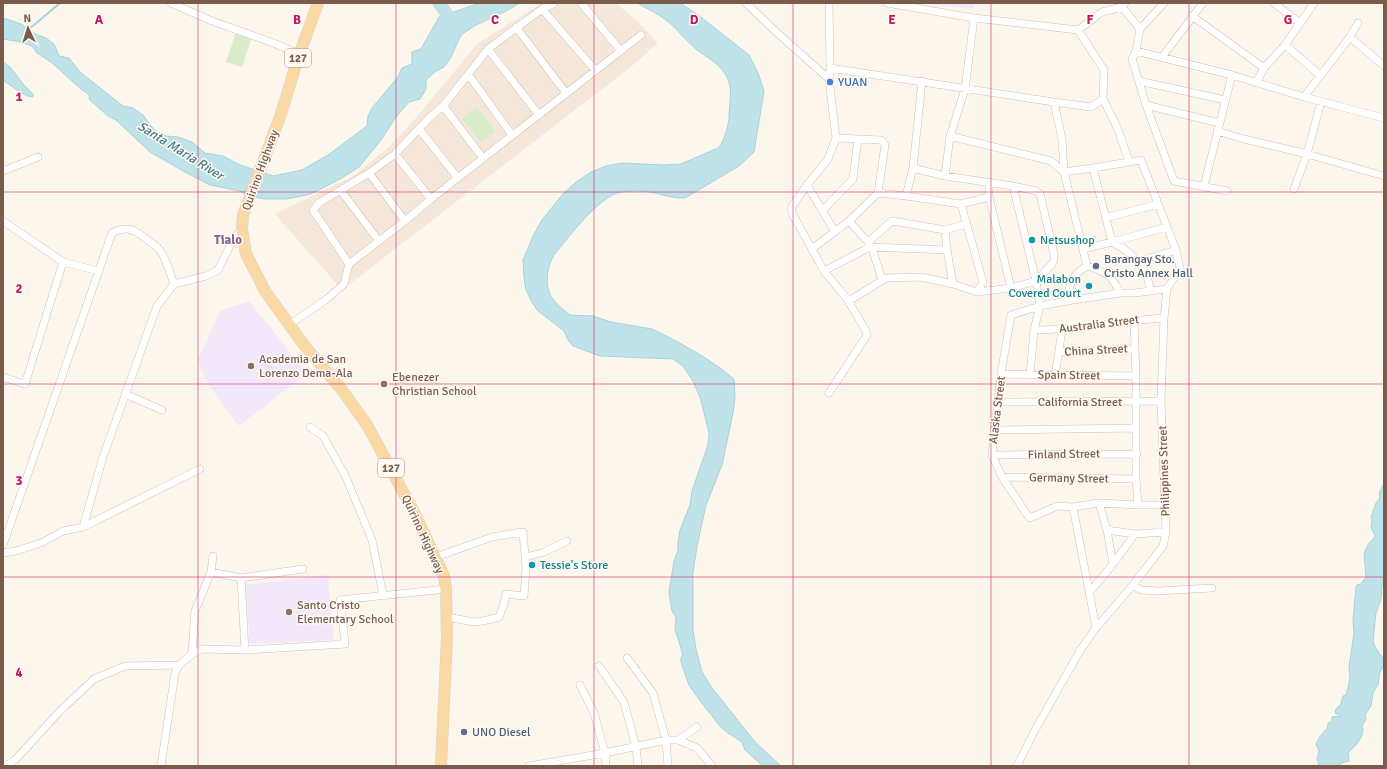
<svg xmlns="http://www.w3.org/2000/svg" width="1387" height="769" font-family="Signika,sans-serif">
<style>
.residential{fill:#f5e8da}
.education{fill:#f3e8fa}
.green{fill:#d8ecc9}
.water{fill:#bfe3e8;stroke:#a5d3da}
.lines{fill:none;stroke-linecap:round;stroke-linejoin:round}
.stream{stroke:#a5d3da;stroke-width:2}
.river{stroke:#bfe3e8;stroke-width:13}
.street-casing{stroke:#d1beb0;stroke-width:8}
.primary-casing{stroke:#dad1cd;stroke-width:12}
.street{stroke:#fff;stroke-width:7}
.primary{stroke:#fbd9a5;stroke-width:11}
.grid{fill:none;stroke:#c2185b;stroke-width:1;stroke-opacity:0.55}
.shop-dot{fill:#3f7fe0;stroke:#fffaf3;stroke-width:1.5}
.culture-dot{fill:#0f9aa8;stroke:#fffaf3;stroke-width:1.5}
.service-dot{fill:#5c6f8a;stroke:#fffaf3;stroke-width:1.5}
.education-dot{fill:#8d6e63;stroke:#fffaf3;stroke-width:1.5}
.labels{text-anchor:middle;stroke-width:3;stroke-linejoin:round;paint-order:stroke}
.shield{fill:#fffaf3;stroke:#a28b7f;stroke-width:1}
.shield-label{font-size:11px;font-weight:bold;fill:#7a5c4d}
.shop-label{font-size:12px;fill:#366cbe;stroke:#fffaf3;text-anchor:start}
.street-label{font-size:12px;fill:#7a5c4d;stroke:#fffaf3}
.culture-label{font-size:12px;fill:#0d838f;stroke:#fffaf3;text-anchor:start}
.service-label{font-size:12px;fill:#4e5e75;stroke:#fffaf3;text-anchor:start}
.education-label{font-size:12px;fill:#785e54;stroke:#fffaf3;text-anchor:start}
.water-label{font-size:13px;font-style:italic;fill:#437c86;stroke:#fffaf3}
.neighbourhood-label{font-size:13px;font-weight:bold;fill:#846695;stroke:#fffaf3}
.grid-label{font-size:13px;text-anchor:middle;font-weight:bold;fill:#c2185b;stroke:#fffaf3;stroke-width:3;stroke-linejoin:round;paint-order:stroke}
</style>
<rect width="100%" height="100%" fill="#fdf6ec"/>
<path class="residential" d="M 542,3 L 616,3 L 639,23 L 658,43 L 632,66 L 342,290 L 275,214 L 355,175 L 390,146 L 415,119 L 477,44 Z"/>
<path class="education" d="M 921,3 L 974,3 L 973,9 Z
M 249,301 L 307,373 L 239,426 L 205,380 L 198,359 L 220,311 Z
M 328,575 L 334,640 L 250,644 L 245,585 Z"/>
<path class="green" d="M 236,32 L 252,37 L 242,67 L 226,62 Z
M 477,107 L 496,131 L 481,143 L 462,119 Z"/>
<path class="water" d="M 480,3 L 520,3 L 506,11 L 474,26 L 461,35 L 451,57 L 444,67 L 436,71 L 426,80 L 426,89 L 420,99 L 409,102 L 396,117 L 381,140 L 359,167 L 342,178 L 311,194 L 287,199 L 265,199 L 248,196 L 240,191 L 210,185 L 185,172 L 150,152 L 116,120 L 108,116 L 91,101 L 89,99 L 90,95 L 82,90 L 51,62 L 37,53 L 32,46 L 20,42 L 3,39 L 3,18 L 21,24 L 35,34 L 46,38 L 54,44 L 59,56 L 69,58 L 80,72 L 123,106 L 133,108 L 144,116 L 150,125 L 157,132 L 166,136 L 178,137 L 192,142 L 205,153 L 223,156 L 240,165 L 273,176 L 302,170 L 328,155 L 367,126 L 368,116 L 372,108 L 398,77 L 402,68 L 412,64 L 412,52 L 421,49 L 439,17 Z
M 637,3 L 680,3 L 698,15 L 749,55 L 758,73 L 764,91 L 754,152 L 739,166 L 685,198 C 670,199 655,191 639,191 C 633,191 626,191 621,192 C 599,196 568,238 554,255 C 547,267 544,285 552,298 C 556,304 564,310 570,315 L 593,316 L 611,322 L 652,329 L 676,341 L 704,357 L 720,368 L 734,379 L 735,396 L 733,413 L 722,465 L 706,505 L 697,546 L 693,572 L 693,630 L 696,649 L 702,672 L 712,688 L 755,742 L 781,766 L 763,766 L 745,750 L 742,742 L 728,733 L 720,726 L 701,702 L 689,685 L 681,662 L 681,658 L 683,655 L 675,629 L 676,617 L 672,611 L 669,592 L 674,561 L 678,550 L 678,542 L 680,530 L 690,505 L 692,491 L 708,445 L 709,433 L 701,400 L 693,381 L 683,366 L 673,359 L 600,356 L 573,346 L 568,340 L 564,331 L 537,310 L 532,302 L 526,290 L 524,277 L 523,260 L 534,234 L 542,220 L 562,195 L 576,182 L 591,172 L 606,166 L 622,163 L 663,165 L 681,164 L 718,148 C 723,145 729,124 729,118 C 729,104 733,91 728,79 C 722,65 708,58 697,50 C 688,42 680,33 671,24 C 662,16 648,9 637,3 Z
M 3,62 L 10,67 L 23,84 L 33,94 L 33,97 C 25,97 10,85 3,80 Z
M 1384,483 L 1384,580 L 1382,585 L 1381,599 L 1376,613 L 1373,641 L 1375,647 L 1383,658 L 1384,665 L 1380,672 L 1378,684 L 1373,693 L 1371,706 L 1365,715 L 1366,719 L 1362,726 C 1366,736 1355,746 1348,753 L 1349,761 L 1341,763 L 1340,766 L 1318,766 L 1319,763 L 1317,760 L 1319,751 L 1316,744 C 1317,741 1324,730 1327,729 L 1328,723 L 1332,722 L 1332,717 L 1341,716 L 1340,714 L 1336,714 L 1335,710 L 1341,704 L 1343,696 L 1346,695 L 1348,688 L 1350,678 L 1349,667 L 1354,633 L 1353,620 L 1356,587 L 1357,585 L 1361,584 L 1366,577 L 1364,553 L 1369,543 L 1373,539 L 1375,536 L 1371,527 L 1372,522 L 1371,517 L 1376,503 L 1380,498 L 1379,493 Z"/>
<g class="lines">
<path class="stream" d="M 27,30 L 34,25 L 60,3"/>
<path class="river" d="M 439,3 L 449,17 L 459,21"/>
<g class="street-casing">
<path id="street" d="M 171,3 L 212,21 L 271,42 L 299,54
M 581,3 L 621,51
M 746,3 L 773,29 L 829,79
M 829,3 L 830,68 L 829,79 L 836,138 L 828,159 L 807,185 L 791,208 L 793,215 L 824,271 L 847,299 L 852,299 L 886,278 L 921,277 L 953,284 L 977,292 L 1011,288 L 1036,281 L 1052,264 L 1054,260 L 1054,254 L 1040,194 L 1036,191 L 1013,186 L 945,176 L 913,168
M 887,3 L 974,18 L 1078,30 L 1102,12 L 1122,7 L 1125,3
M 1274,3 L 1300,23
M 1122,7 L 1140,29 L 1164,3
M 542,9 L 595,70
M 1192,16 L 1264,68
M 516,27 L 566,93
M 1140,29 L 1136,51 L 1232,75 L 1304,97 L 1384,118
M 1350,37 L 1384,66
M 1285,45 L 1320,75
M 488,49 L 539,115
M 1136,51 L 1132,59 L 1146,105 L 1174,181 L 1227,191
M 1162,57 L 1203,3
M 830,68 L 1054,102 L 1091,107 L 1103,99 L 1104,70 L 1078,30
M 468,74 L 512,135
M 1139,81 L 1225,100
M 1256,83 L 1264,68 L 1285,45 L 1314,3
M 1304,97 L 1350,37 L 1358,23
M 1103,99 L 1117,127 L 1129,161
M 1054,102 L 1062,139 L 1064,172 L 1087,266
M 1146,105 L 1219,123
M 443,106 L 483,158
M 419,129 L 458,178
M 1217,131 L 1244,139 L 1307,154 L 1384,176
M 950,136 L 1051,161 L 1064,172 L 1093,168 L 1141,160 L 1176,250 L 1180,268 L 1167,289 L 1164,318 L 1161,401 L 1166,532 L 1163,546 L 1133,585 L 1096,628 L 1081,649 L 1035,730 L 1017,766
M 836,138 L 881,140 L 883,142 L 885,145 L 878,193
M 395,154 L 431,199
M 1093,168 L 1112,242 L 1167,227
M 3,171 L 38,157
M 369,173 L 405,221
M 945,176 L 950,136 L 965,89 L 974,18
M 989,183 L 989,197 L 1011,288
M 807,185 L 835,232
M 1013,186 L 1036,281 L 1040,306 L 1034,330 L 1030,375
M 1204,186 L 1232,75
M 1294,189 L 1307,154 L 1321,102
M 341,191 L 379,241
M 906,196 L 913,168 L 922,81
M 961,204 L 989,197
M 823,210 L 853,179 L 858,139
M 1105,218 L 1158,204
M 3,221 L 63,262
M 849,221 L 868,242 L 873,251 L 882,280
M 945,230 L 947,250 L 953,284
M 868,242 L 892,221 L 945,230 L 967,224
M 813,248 L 849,221 L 878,193 L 906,196 L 961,204 L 983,282 L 977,292
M 1083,249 L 1112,242 C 1125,248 1138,259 1145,272 C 1148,278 1149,285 1151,291
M 1137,262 L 1176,250
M 349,264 L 313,210 L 319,203 L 369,173 L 395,154 L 428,119 L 443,106 L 488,49 L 542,9 L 554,3
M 824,271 L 870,247 L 947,250
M 1067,301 C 1070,282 1071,276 1087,266 C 1106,272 1112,275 1120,293
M 1134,320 L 1136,376 L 1136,479 L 1138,505
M 289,325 L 327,299 L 344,284 L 349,264 L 405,221 L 431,199 L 641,35
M 1034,330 C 1077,330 1120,321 1164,318
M 1059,352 L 1134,349
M 1001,374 L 1136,376
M 1055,376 L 1062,330
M 3,377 L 25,384 L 63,262 L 98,271
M 829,393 L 867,335 L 866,331 L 847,299
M 125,394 L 162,410
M 998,402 L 1161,401
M 310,427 L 323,436 L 345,475 L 372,540 L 383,595
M 994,430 L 1136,428
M 992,455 L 1137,454
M 200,469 L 83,527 L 103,457 L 157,306 L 174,284 L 206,276 L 218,270 L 234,238 L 242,229
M 1002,477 L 1136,479
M 1099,503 L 1107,530 L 1113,564
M 1165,505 L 1138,505 L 1099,503 L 1073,507 L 1057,506 L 1030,518 L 1028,516 L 1002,477 L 992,455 L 1001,374 L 1011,315 L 1040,306 L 1067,301 L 1120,293 L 1134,293 L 1167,289
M 1073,507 L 1096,628
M 1107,530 L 1135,534 L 1166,532
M 3,545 L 112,233 C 128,224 136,231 149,241 C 153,244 158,247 161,252 C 167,261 170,274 174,284
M 3,553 L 16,551 L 41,543 L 63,531 L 83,527
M 213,556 L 211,572 L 241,578 L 245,650
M 436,557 L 492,537 L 523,532 L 526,568 L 524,596 L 506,594 L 504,604 L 499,617 L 483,621 L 474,622 L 447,617
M 526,557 L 544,552 L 567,541
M 241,578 L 303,569
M 1133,585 L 1141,590 L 1158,591 L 1212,588
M 1089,593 L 1113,564 L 1135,534
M 192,654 L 195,611 L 211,572
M 627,658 L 653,693 L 666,740 L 668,766
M 599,666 L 624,702 L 636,747 L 638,766
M 580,685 L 594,713 L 605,753 L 606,766
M 678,740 L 697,748 L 712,766
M 6,766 L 15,760 L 60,711 L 94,679 L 125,666 L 179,665
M 161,766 L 175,673 L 179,665 L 192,654 L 202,649 L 245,650 L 345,644 L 340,600 L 446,589
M 529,766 L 605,753 L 666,740 L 678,740 L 697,727"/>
</g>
<g class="primary-casing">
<path id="primary" d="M 318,3 L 298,58 L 281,114 L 243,215 L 242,229 L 246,254 L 265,291 L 304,345 L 342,390 L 367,425 L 414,512 L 444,576 L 446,589 L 447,638 L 441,766"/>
</g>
<use href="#street" class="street"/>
<use href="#primary" class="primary"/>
</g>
<path class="grid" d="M 198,3 L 198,766M 396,3 L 396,766M 594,3 L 594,766M 793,3 L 793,766M 991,3 L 991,766M 1189,3 L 1189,766M 3,192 L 1384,192M 3,384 L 1384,384M 3,577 L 1384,577"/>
<circle class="shop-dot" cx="830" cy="82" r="4"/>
<g class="culture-dot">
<circle cx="1032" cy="240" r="4"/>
<circle cx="1089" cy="286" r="4"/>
<circle cx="532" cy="565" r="4"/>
</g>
<g class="service-dot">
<circle cx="1096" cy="266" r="4"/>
<circle cx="464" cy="732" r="4"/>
</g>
<g class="education-dot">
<circle cx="251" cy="366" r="4"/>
<circle cx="384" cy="384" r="4"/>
<circle cx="289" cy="612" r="4"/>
</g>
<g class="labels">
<g class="shield">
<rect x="285" y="49" width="26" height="18" rx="3"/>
<rect x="378" y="459" width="26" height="18" rx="3"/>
</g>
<g class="shield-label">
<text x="298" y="62">127</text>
<text x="391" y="472">127</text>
</g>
<g class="shop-label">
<text x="838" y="86">YUAN</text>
</g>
<g class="street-label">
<text transform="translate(260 170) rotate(-70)" y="4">Quirino Highway</text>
<text transform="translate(1099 324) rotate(-7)" y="4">Australia Street</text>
<text transform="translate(1096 350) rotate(-3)" y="4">China Street</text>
<text transform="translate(1069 375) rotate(1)" y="4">Spain Street</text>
<text x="1080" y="406">California Street</text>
<text transform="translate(997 410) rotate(-83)" y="4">Alaska Street</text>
<text transform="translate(1064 454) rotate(-1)" y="4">Finland Street</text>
<text transform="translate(1164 471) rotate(-92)" y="4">Philippines Street</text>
<text transform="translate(1069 478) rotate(1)" y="4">Germany Street</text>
<text transform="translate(423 534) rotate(65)" y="4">Quirino Highway</text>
</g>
<g class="culture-label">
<text x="1040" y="244">Netsushop</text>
<text x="1081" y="283" text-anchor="end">Malabon<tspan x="1081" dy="14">Covered Court</tspan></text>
<text x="540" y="569">Tessie's Store</text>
</g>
<g class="service-label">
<text x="1104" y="263">Barangay Sto.<tspan x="1104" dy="14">Cristo Annex Hall</tspan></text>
<text x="472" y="736">UNO Diesel</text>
</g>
<g class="education-label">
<text x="259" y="363">Academia de San<tspan x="259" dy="14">Lorenzo Dema-Ala</tspan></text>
<text x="392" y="381">Ebenezer<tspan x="392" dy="14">Christian School</tspan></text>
<text x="297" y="609">Santo Cristo<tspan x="297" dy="14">Elementary School</tspan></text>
</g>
<g class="water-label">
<text transform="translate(181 150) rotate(32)" y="5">Santa Maria River</text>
</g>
<g class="neighbourhood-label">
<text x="228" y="244">Tialo</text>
</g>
</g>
<g class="grid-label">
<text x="99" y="24">A</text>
<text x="297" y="24">B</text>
<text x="495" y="24">C</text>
<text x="694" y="24">D</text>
<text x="892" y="24">E</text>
<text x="1090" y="24">F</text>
<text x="1288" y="24">G</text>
<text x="19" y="101">1</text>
<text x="19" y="293">2</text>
<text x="19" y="485">3</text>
<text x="19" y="677">4</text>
</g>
<rect width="1387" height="769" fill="none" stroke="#7a5c4d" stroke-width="8"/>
<g transform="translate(28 28) rotate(356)" stroke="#fffaf3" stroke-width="3" paint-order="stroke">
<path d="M0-3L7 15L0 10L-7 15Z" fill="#7a5c4d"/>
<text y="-6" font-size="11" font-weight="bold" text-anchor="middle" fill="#7a5c4d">N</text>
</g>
</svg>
